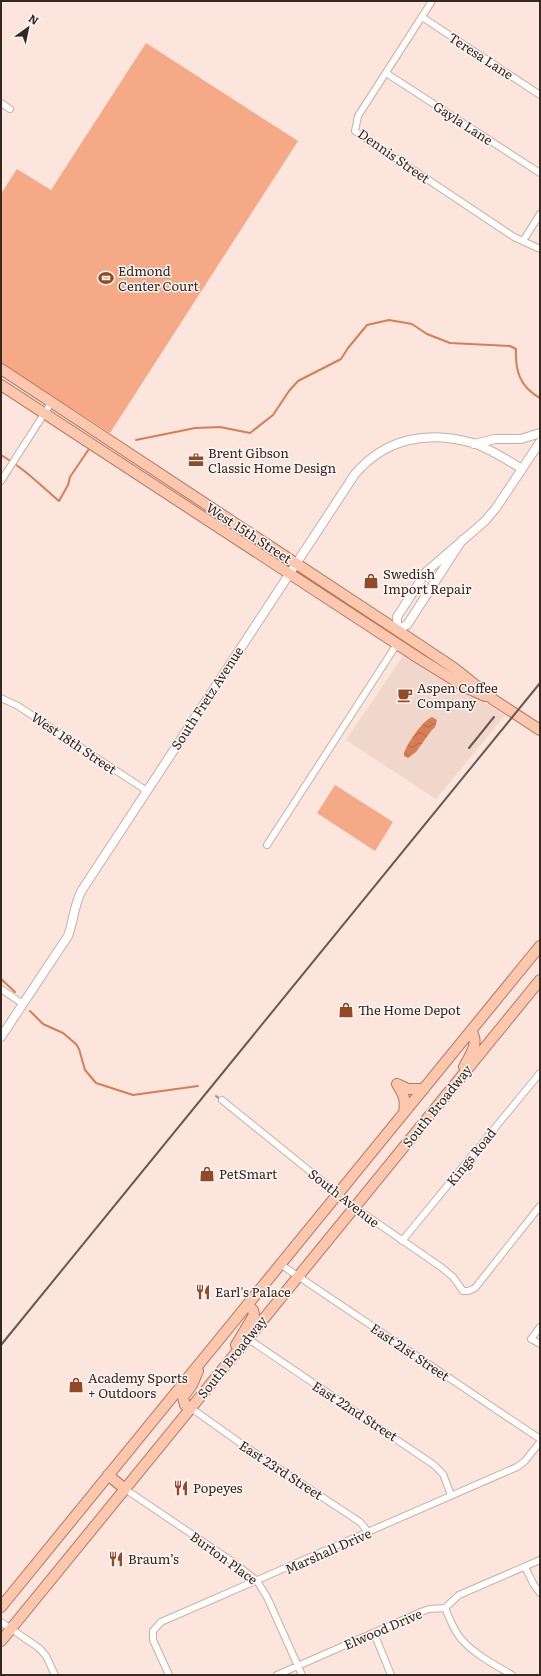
<svg xmlns="http://www.w3.org/2000/svg" width="541" height="1676" font-family="Literata,serif">
<style>
.built{fill:#f1d7cb}
.garden{fill:#f6a987}
.water{fill:url(#water-waves)}
.lines{fill:none;stroke-linecap:round;stroke-linejoin:round}
.stream{stroke:#d87e56;stroke-width:2}
.minor-casing{stroke:#d0ad9e;stroke-width:8}
.tertiary-casing{stroke:#d0ad9e;stroke-width:10}
.primary-casing{stroke:#b5765b;stroke-width:12}
.minor{stroke:#fff;stroke-width:6}
.tertiary{stroke:#fff;stroke-width:8}
.primary{stroke:#fcc7af;stroke-width:10}
.rail{stroke:#685852;stroke-width:2}
.labels{text-anchor:middle;stroke-width:3;stroke-linejoin:round;paint-order:stroke}
.street-label{font-size:13px;fill:#352722;stroke:#fef6f3}
.poi-label{font-size:13px;fill:#352722;stroke:#fef6f3;text-anchor:start}
</style>
<defs>
<pattern id="water-waves" width="16" height="10" patternUnits="userSpaceOnUse"><rect width="16" height="10" fill="#d87e56"/><path d="M0 5q4-4 8 0t8 0" fill="none" stroke="#b06747"/></pattern>
</defs>
<rect width="100%" height="100%" fill="#fce5dc"/>
<path class="built" d="M 405,653 L 505,715 L 436,799 L 346,740 Z"/>
<path class="garden" d="M 146,43 L 298,141 L 110,433 L 1,363 L 1,194 L 17,169 L 51,190 Z
M 335,785 L 393,822 L 375,851 L 317,813 Z"/>
<path class="water" d="M 432,717 L 437,720 L 435,727 L 431,731 L 416,752 L 408,758 L 404,756 C 403,748 424,719 432,717 Z"/>
<g class="lines">
<path class="stream" d="M 136,440 L 195,428 L 220,427 L 250,433 L 273,415 L 289,391 L 298,381 L 341,359 L 348,348 L 367,325 L 389,320 L 412,324 L 427,334 L 450,343 L 510,346 L 516,349 C 515,371 520,387 540,398
M 1,455 C 24,468 39,484 59,501 L 68,485 L 70,477 L 89,449
M 1,979 L 15,992
M 30,1011 L 43,1024 L 63,1033 L 76,1044 L 79,1049 L 85,1070 L 96,1083 L 133,1095 L 198,1086
M 216,1096 L 221,1100"/>
<g class="minor-casing">
<path id="minor" d="M 432,1 L 358,116 L 355,131 L 514,237 L 540,249
M 422,17 L 540,95
M 386,73 L 540,173
M 1,103 L 10,109
M 523,241 L 540,214
M 1,481 L 51,403
M 1,698 L 18,706 L 147,791
M 267,845 L 397,644
M 1,989 L 23,1004
M 222,1100 L 354,1207 L 441,1267 L 453,1277 L 463,1291 L 468,1291 L 475,1288 L 540,1206
M 402,1241 L 540,1073
M 280,1264 L 540,1439
M 540,1327 L 531,1339 L 540,1344
M 247,1338 L 434,1465 L 443,1474 L 451,1495
M 191,1408 L 243,1445 L 360,1522 L 369,1533
M 125,1489 L 233,1562 L 257,1581 L 267,1597 L 302,1675
M 525,1567 L 534,1585 L 540,1593
M 445,1608 C 450,1619 454,1632 463,1641 C 476,1655 495,1665 512,1675
M 1,1622 L 39,1648 L 46,1656 L 55,1675
M 374,1633 L 391,1675
M 169,1675 L 153,1640 L 153,1631 L 161,1622 L 517,1467 L 525,1461 L 540,1442
M 277,1675 L 421,1612 L 429,1609 L 445,1608 L 459,1595 L 540,1560"/>
</g>
<g class="tertiary-casing">
<path id="tertiary" d="M 474,444 L 495,439 L 521,439 L 540,433
M 462,540 L 407,625 L 397,630 L 397,617 L 426,572 L 485,521 L 496,508 L 540,442
M 1,1037 L 68,936 C 74,920 74,904 82,890 L 355,474 C 386,438 428,430 473,443 C 491,449 507,460 522,469"/>
</g>
<g class="primary-casing">
<path id="primary" d="M 1,369 L 406,636 L 454,668 L 494,700 L 540,730
M 1,385 L 420,659 L 467,688 L 485,696
M 464,1067 C 470,1055 480,1043 471,1031
M 397,1084 C 404,1095 406,1100 404,1113
M 397,1084 L 408,1089 L 424,1089
M 236,1345 L 254,1315 L 253,1310 L 247,1305
M 191,1408 L 185,1405 L 183,1397 L 192,1385 L 198,1371
M 108,1475 L 125,1489
M 1,1607 L 540,946
M 1,1641 L 540,980"/>
</g>
<use href="#minor" class="minor"/>
<use href="#tertiary" class="tertiary"/>
<use href="#primary" class="primary"/>
<path class="rail" d="M 469,748 L 494,717
M 1,1345 L 540,683"/>
</g>
<defs>
<g id="stadium-bare" transform="scale(1.2)"><path d="M0-5a6.5 5 0 1 0 0 10a6.5 5 0 1 0 0-10ZM-3.5-1.8h7v3.6h-7Z" fill="#914927" stroke="#fef6f3" stroke-width="2.5" paint-order="stroke"/></g>
<g id="office-bare" transform="scale(1.2)"><path d="M-6-3h4V-5.5h4V-3h4V5H-6ZM-1-4.5V-3h2v-1.5ZM-6 0V1H6V0Z" fill="#914927" stroke="#fef6f3" stroke-width="2.5" paint-order="stroke"/></g>
<g id="shop-bare" transform="scale(1.2)"><path d="M-5-2.5h2.3a2.7 3.5 0 0 1 5.4 0H5L5.5 6h-11ZM-1.5-2.5h3a1.5 2.3 0 0 0-3 0Z" fill="#914927" stroke="#fef6f3" stroke-width="2.5" paint-order="stroke"/></g>
<g id="cafe-bare" transform="scale(1.2)"><path d="M-5.5-4.5H6V0H3Q3 3.5 0 3.5H-2.5Q-5.5 3.5-5.5 0ZM3-3.2v2h1.7v-2ZM-6 4.5H4V6H-6Z" fill="#914927" stroke="#fef6f3" stroke-width="2.5" paint-order="stroke"/></g>
<g id="restaurant-bare" transform="scale(1.2)"><path d="M-5-6h1v4h1v-4h1v4h1v-4h1v5L-1.5 .5V6h-2V.5L-5-1ZM5-6V6H3V1.5H1.5Q1.5-4 5-6Z" fill="#914927" stroke="#fef6f3" stroke-width="2.5" paint-order="stroke"/></g>
</defs>
<g fill-rule="evenodd">
<use href="#stadium-bare" x="106" y="278"/>
<use href="#office-bare" x="196" y="460"/>
<use href="#shop-bare" x="371" y="581"/>
<use href="#cafe-bare" x="405" y="695"/>
<use href="#shop-bare" x="346" y="1010"/>
<use href="#shop-bare" x="207" y="1174"/>
<use href="#restaurant-bare" x="203" y="1292"/>
<use href="#shop-bare" x="76" y="1385"/>
<use href="#restaurant-bare" x="181" y="1488"/>
<use href="#restaurant-bare" x="116" y="1559"/>
</g>
<g class="labels">
<g class="street-label">
<text transform="translate(481 56) rotate(33)" y="5">Teresa Lane</text>
<text transform="translate(463 123) rotate(33)" y="5">Gayla Lane</text>
<text transform="translate(394 156) rotate(35)" y="5">Dennis Street</text>
<text transform="translate(249 533) rotate(33)" y="5">West 15th Street</text>
<text transform="translate(207 698) rotate(-57)" y="5">South Fretz Avenue</text>
<text transform="translate(74 743) rotate(34)" y="5">West 18th Street</text>
<text transform="translate(437 1106) rotate(-51)" y="5">South Broadway</text>
<text transform="translate(471 1157) rotate(-51)" y="5">Kings Road</text>
<text transform="translate(344 1198) rotate(38)" y="5">South Avenue</text>
<text transform="translate(410 1352) rotate(34)" y="5">East 21st Street</text>
<text transform="translate(232 1357) rotate(-51)" y="5">South Broadway</text>
<text transform="translate(355 1411) rotate(33)" y="5">East 22nd Street</text>
<text transform="translate(281 1470) rotate(33)" y="5">East 23rd Street</text>
<text transform="translate(328 1551) rotate(-24)" y="5">Marshall Drive</text>
<text transform="translate(224 1558) rotate(36)" y="5">Burton Place</text>
<text transform="translate(383 1629) rotate(-23)" y="5">Elwood Drive</text>
</g>
<g class="poi-label">
<text x="118" y="276">Edmond<tspan x="118" dy="15">Center Court</tspan></text>
<text x="208" y="458">Brent Gibson<tspan x="208" dy="15">Classic Home Design</tspan></text>
<text x="383" y="579">Swedish<tspan x="383" dy="15">Import Repair</tspan></text>
<text x="417" y="693">Aspen Coffee<tspan x="417" dy="15">Company</tspan></text>
<text x="358" y="1015">The Home Depot</text>
<text x="219" y="1179">PetSmart</text>
<text x="215" y="1297">Earl's Palace</text>
<text x="88" y="1383">Academy Sports<tspan x="88" dy="15">+ Outdoors</tspan></text>
<text x="193" y="1493">Popeyes</text>
<text x="128" y="1564">Braum’s</text>
</g>
</g>
<rect width="541" height="1676" fill="none" stroke="#352722" stroke-width="4"/>
<g transform="translate(28 28) rotate(33)" stroke="#fef6f3" stroke-width="3" paint-order="stroke">
<path d="M0-3L7 15L0 10L-7 15Z" fill="#352722"/>
<text y="-6" font-size="11" font-weight="bold" text-anchor="middle" fill="#352722">N</text>
</g>
</svg>
